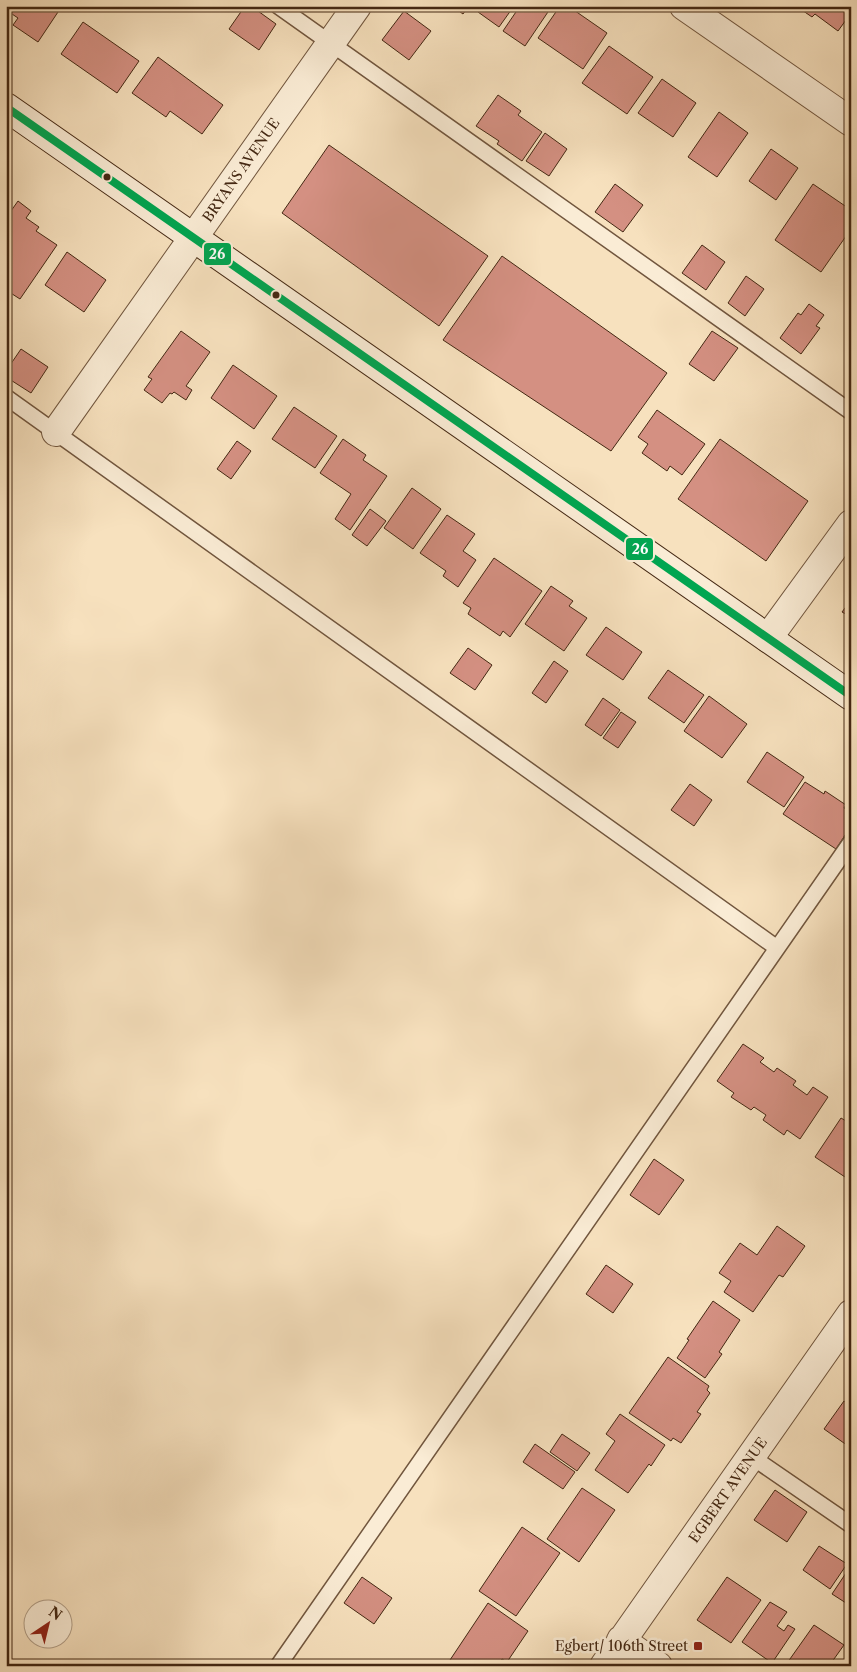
<svg xmlns="http://www.w3.org/2000/svg" width="857" height="1672" font-family="'Libre Caslon Text',serif">
<style>
.building{fill:#d49082;stroke:#442813}
.lines{fill:none;stroke-linecap:round;stroke-linejoin:round}
.lane-casing{stroke:#71563e;stroke-width:18}
.street-casing{stroke:#71563e;stroke-width:30}
.secondary-casing{stroke:#442813;stroke-width:30}
.lane{stroke:#faecd5;stroke-width:15}
.street{stroke:#faecd5;stroke-width:28}
.secondary{stroke:#faecd5;stroke-width:28}
.bus-1-casing{stroke:#faecd5;stroke-width:11}
.bus-1{stroke:#00a651;stroke-width:8}
.bus-dot{fill:#442813;stroke:#faecd5;stroke-width:2}
.poi-dot{fill:#8f2418;stroke:#faecd5;stroke-width:2}
.labels{text-anchor:middle;stroke-width:5;stroke-linejoin:round;paint-order:stroke}
.street-label{font-size:14px;fill:#442813;stroke:#faecd5}
.poi-label{font-size:14px;fill:#442813;stroke:#faecd5;text-anchor:end}
.line-badge{stroke:#faecd5;stroke-width:2}
.badge-label{font-size:14px;text-anchor:middle;font-weight:bold;fill:#fff}
</style>
<rect width="100%" height="100%" fill="#f7e1be"/>
<filter id="stains"><feTurbulence type="fractalNoise" baseFrequency=".004" numOctaves="4"/><feColorMatrix values="0 0 0 0 .2 0 0 0 0 .09 0 0 0 0 .02 0 0 0 .5 -.17"/></filter>
<radialGradient id="worn" r=".72"><stop offset=".6" stop-color="#630" stop-opacity="0"/><stop offset="1" stop-color="#630" stop-opacity=".3"/></radialGradient>
<path class="building" d="M 6,6 L 62,6 L 38,42 L 13,25 L 18,18 L 6,10 Z
M 245,6 L 251,6 L 276,24 L 259,50 L 229,29 Z
M 452,6 L 469,6 L 463,14 Z
M 482,6 L 514,6 L 499,27 L 478,12 Z
M 520,6 L 552,6 L 525,46 L 503,31 Z
M 560,6 L 568,6 L 607,33 L 583,69 L 538,38 Z
M 796,6 L 851,6 L 851,13 L 838,31 L 815,14 L 812,17 Z
M 404,11 L 431,31 L 409,60 L 382,40 Z
M 83,22 L 139,61 L 117,93 L 61,54 Z
M 609,46 L 653,77 L 627,114 L 582,83 Z
M 158,57 L 223,105 L 202,134 L 170,111 L 166,117 L 132,93 Z
M 662,79 L 696,103 L 673,137 L 638,113 Z
M 498,95 L 521,111 L 518,115 L 542,132 L 522,161 L 497,144 L 499,141 L 476,126 Z
M 719,112 L 748,133 L 717,177 L 688,157 Z
M 545,133 L 567,149 L 549,176 L 526,161 Z
M 329,145 L 488,256 L 439,326 L 282,213 Z
M 771,149 L 798,168 L 776,200 L 749,181 Z
M 615,184 L 643,205 L 623,232 L 595,212 Z
M 813,184 L 851,210 L 851,229 L 821,272 L 775,240 Z
M 18,201 L 31,211 L 26,218 L 39,227 L 36,231 L 57,245 L 20,299 L 6,290 L 9,283 L 6,281 L 6,218 Z
M 702,245 L 725,262 L 706,290 L 682,273 Z
M 67,252 L 106,280 L 84,312 L 45,285 Z
M 502,256 L 667,373 L 611,451 L 443,340 Z
M 746,276 L 764,289 L 745,316 L 728,303 Z
M 809,304 L 824,315 L 816,326 L 820,328 L 801,354 L 780,338 L 798,313 L 801,315 Z
M 181,331 L 210,352 L 186,386 L 192,390 L 186,400 L 174,392 L 172,394 L 170,393 L 162,403 L 144,390 L 152,379 L 148,377 Z
M 712,331 L 738,348 L 714,381 L 689,364 Z
M 21,349 L 48,367 L 31,393 L 6,377 L 6,371 Z
M 233,365 L 277,396 L 254,429 L 211,398 Z
M 294,407 L 337,436 L 315,468 L 272,439 Z
M 657,410 L 705,444 L 682,475 L 670,466 L 667,471 L 642,453 L 648,444 L 638,437 Z
M 343,439 L 366,455 L 363,460 L 387,476 L 350,530 L 335,519 L 351,494 L 320,473 Z
M 720,439 L 808,501 L 766,561 L 678,499 Z
M 237,441 L 251,451 L 231,479 L 217,469 Z
M 412,488 L 441,509 L 413,549 L 384,528 Z
M 370,509 L 386,521 L 367,546 L 352,535 Z
M 447,515 L 475,534 L 463,551 L 476,560 L 458,587 L 443,576 L 446,571 L 420,553 Z
M 494,558 L 542,591 L 510,637 L 503,631 L 500,636 L 468,614 L 471,608 L 463,603 Z
M 551,586 L 573,601 L 569,606 L 587,618 L 564,651 L 525,624 Z
M 851,600 L 851,617 L 842,612 Z
M 606,627 L 642,652 L 623,680 L 586,655 Z
M 468,648 L 492,665 L 475,690 L 450,673 Z
M 554,661 L 568,671 L 546,703 L 532,693 Z
M 668,670 L 704,695 L 684,723 L 648,698 Z
M 709,696 L 747,724 L 722,758 L 684,731 Z
M 603,698 L 620,710 L 601,736 L 585,725 Z
M 621,712 L 636,722 L 618,748 L 603,738 Z
M 767,752 L 804,777 L 784,807 L 747,782 Z
M 805,782 L 824,794 L 825,791 L 846,805 L 844,808 L 851,813 L 851,826 L 836,849 L 783,814 Z
M 690,784 L 712,800 L 694,826 L 671,810 Z
M 743,1044 L 764,1058 L 760,1062 L 774,1072 L 777,1068 L 796,1081 L 793,1085 L 807,1095 L 813,1087 L 828,1097 L 800,1139 L 787,1130 L 784,1135 L 763,1120 L 766,1115 L 754,1107 L 751,1110 L 731,1097 L 734,1093 L 717,1081 Z
M 841,1118 L 851,1124 L 851,1181 L 815,1157 Z
M 654,1159 L 684,1180 L 659,1215 L 630,1195 Z
M 777,1226 L 805,1246 L 783,1277 L 779,1275 L 753,1312 L 724,1292 L 731,1281 L 719,1273 L 740,1243 L 757,1255 Z
M 606,1265 L 633,1284 L 613,1313 L 586,1294 Z
M 713,1301 L 740,1320 L 719,1352 L 722,1354 L 705,1378 L 677,1358 L 689,1340 L 687,1339 Z
M 668,1357 L 709,1386 L 707,1390 L 710,1393 L 697,1412 L 701,1414 L 681,1443 L 673,1438 L 671,1441 L 629,1413 Z
M 844,1401 L 851,1406 L 851,1448 L 824,1429 Z
M 620,1414 L 665,1445 L 651,1466 L 649,1464 L 628,1493 L 595,1470 L 615,1441 L 606,1434 Z
M 562,1434 L 590,1453 L 577,1471 L 550,1452 Z
M 535,1444 L 575,1472 L 563,1489 L 523,1462 Z
M 582,1488 L 615,1510 L 579,1562 L 547,1539 Z
M 775,1490 L 807,1512 L 787,1542 L 754,1520 Z
M 522,1527 L 560,1553 L 516,1616 L 479,1591 Z
M 819,1546 L 847,1564 L 830,1589 L 803,1570 Z
M 850,1567 L 851,1597 L 846,1603 L 832,1594 Z
M 362,1577 L 392,1598 L 374,1624 L 344,1603 Z
M 727,1577 L 761,1600 L 731,1643 L 697,1620 Z
M 770,1602 L 787,1612 L 777,1626 L 784,1631 L 788,1625 L 795,1629 L 772,1663 L 742,1642 Z
M 488,1603 L 528,1631 L 507,1662 L 502,1659 L 497,1666 L 446,1666 Z
M 814,1625 L 844,1645 L 829,1666 L 785,1666 Z"/>
<g class="lines">
<g class="lane-casing">
<path id="lane" d="M 278,6 L 851,412
M 6,397 L 777,948
M 752,1457 L 851,1525
M 278,1666 L 851,842"/>
</g>
<g class="street-casing">
<path id="street" d="M 684,6 L 851,122
M 56,432 L 357,6
M 768,638 L 851,524
M 621,1640 L 658,1666
M 604,1666 L 851,1314"/>
</g>
<g class="secondary-casing">
<path id="secondary" d="M 6,107 L 851,696"/>
</g>
<use href="#lane" class="lane"/>
<use href="#street" class="street"/>
<use href="#secondary" class="secondary"/>
<g class="bus-1-casing">
<path id="bus-1" d="M 6,107 L 851,696"/>
</g>
<use href="#bus-1" class="bus-1"/>
</g>
<g class="bus-dot">
<circle cx="107" cy="177" r="4.5"/>
<circle cx="276" cy="295" r="4.5"/>
</g>
<rect class="poi-dot" x="693" y="1641" width="10" height="10" rx="2.5"/>
<g class="labels">
<g class="street-label">
<text transform="translate(241 170) rotate(-55)" y="5">BRYANS AVENUE</text>
<text transform="translate(728 1490) rotate(-55)" y="5">EGBERT AVENUE</text>
</g>
<g class="poi-label">
<text x="688" y="1651">Egbert/ 106th Street</text>
</g>
</g>
<g class="line-badge">
<rect x="203" y="242" width="29" height="24" rx="5" fill="#00a651"/>
<rect x="625" y="537" width="29" height="24" rx="5" fill="#00a651"/>
</g>
<g class="badge-label">
<text x="217" y="259">26</text>
<text x="640" y="554">26</text>
</g>
<rect width="857" height="1672" fill="none" stroke="#f7e1be" stroke-width="25"/>
<rect x="8" y="8" width="842" height="1657" fill="none" stroke="#442813" stroke-width="2.5"/>
<rect x="12" y="12" width="832" height="1647" fill="none" stroke="#442813"/>
<g transform="translate(48 1624) rotate(35)"><circle r="24" fill="#faecd5" stroke="#b19e87"/>
<path d="M0-4L9 19L0 12L-9 19Z" fill="#8f2418"/>
<text y="-8" font-size="14" font-weight="bold" text-anchor="middle" fill="#442813">N</text>
</g>
<rect width="100%" height="100%" filter="url(#stains)"/>
<rect width="100%" height="100%" fill="url(#worn)"/>
</svg>
